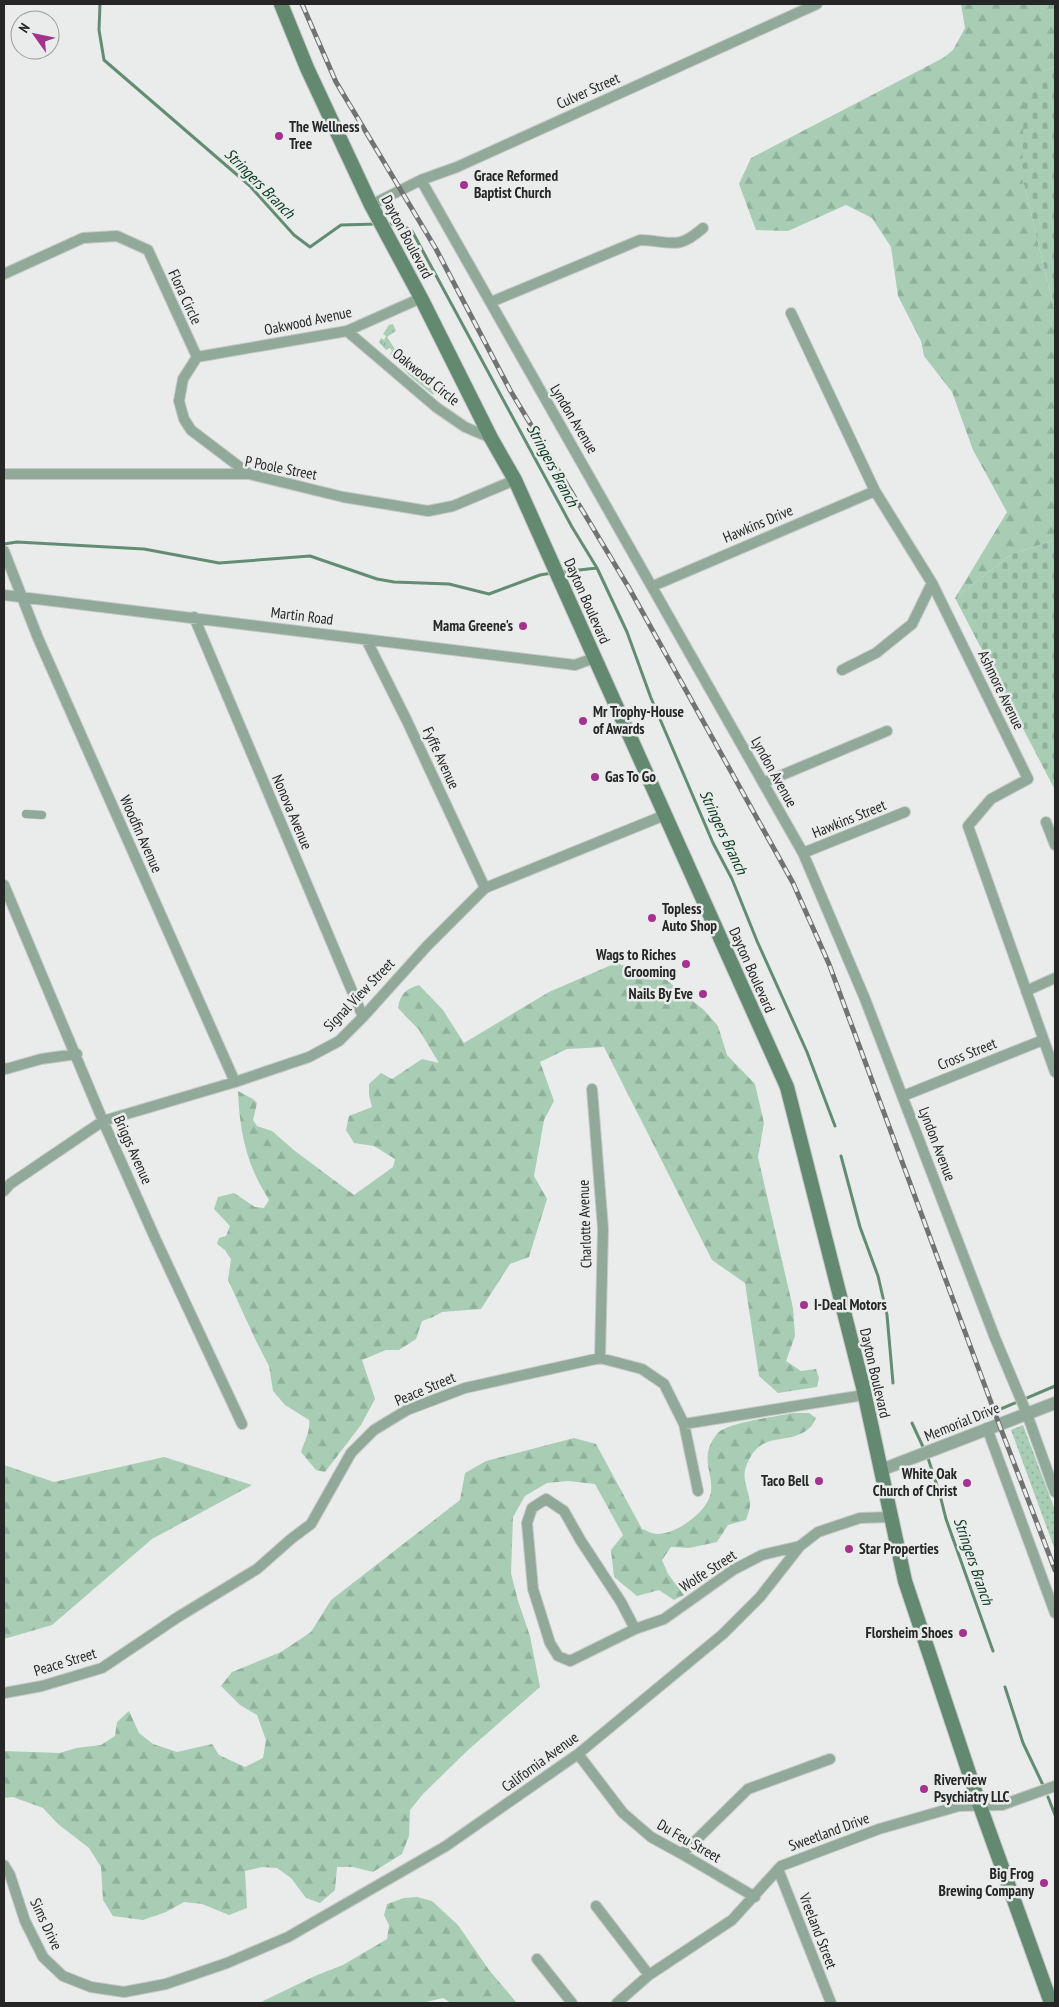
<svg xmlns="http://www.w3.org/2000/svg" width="1059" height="2007" font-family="'PT Sans Narrow',sans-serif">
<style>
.grass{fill:url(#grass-tufts)}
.forest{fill:url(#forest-firs)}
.cemetery{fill:url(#cemetery-stones)}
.park{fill:url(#park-dots)}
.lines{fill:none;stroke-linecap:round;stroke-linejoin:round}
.stream{stroke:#638d72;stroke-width:3}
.pedestrian-casing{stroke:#c6c8c7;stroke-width:9}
.minor-casing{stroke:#c6c8c7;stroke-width:12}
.tertiary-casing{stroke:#c6c8c7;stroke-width:14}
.secondary-casing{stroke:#c6c8c7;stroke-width:16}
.pedestrian{stroke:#90a998;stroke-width:8}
.minor{stroke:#90a998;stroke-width:10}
.tertiary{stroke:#90a998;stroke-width:12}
.secondary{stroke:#638970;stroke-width:14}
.rail-casing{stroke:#717372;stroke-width:5}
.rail{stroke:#e9ecea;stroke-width:3;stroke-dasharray:9;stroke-linecap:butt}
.poi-dot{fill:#a4338f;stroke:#e9ecea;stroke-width:2}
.labels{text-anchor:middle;stroke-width:5;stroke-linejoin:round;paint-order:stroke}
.street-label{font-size:15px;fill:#252625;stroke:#e9ecea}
.poi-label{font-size:15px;font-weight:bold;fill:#252625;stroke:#e9ecea;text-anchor:start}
.water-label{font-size:16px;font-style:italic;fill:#0b3b22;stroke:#e9ecea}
</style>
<defs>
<pattern id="grass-tufts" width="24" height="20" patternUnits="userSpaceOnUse" patternTransform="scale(1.25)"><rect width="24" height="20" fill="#a8cdb4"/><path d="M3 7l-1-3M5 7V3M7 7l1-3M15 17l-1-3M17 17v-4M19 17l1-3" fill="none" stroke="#90b09b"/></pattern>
<pattern id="forest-firs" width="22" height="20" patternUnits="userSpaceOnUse" patternTransform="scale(1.25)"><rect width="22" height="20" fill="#a8cdb4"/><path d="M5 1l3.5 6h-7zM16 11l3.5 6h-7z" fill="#90b09b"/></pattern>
<pattern id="cemetery-stones" width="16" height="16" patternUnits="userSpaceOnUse" patternTransform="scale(1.25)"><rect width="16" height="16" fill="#a8cdb4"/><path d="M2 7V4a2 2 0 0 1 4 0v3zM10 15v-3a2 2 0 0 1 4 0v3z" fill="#90b09b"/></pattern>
<pattern id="park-dots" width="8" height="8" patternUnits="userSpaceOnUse" patternTransform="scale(1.25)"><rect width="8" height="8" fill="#a8cdb4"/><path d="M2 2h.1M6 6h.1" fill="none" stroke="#90b09b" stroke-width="1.8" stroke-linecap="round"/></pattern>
</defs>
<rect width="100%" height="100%" fill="#e9ecea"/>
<path class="grass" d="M 393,324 L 396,331 L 387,337 L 395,349 L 404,346 L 395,351 L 397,355 L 401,353 L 411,373 L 417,370 L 419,374 L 417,377 L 422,382 L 426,381 L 434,393 L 433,395 L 409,375 L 390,354 L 392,351 L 390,348 L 386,350 L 379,342 L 381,338 L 384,340 L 386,336 L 383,334 L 389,325 Z"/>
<path class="forest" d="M 961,4 L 1055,4 L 1055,67 L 1044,71 L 1022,176 L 1055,313 L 1055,540 L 1012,554 L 955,598 L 1007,512 L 973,450 L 952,392 L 924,356 L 921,341 L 898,296 L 891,247 L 872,218 L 846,205 L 788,231 L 756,230 L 739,184 L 751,158 L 943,58 L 953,50 L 965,28 Z
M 616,963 L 665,979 L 704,1010 L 718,1026 L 727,1055 L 755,1084 L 764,1123 L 758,1157 L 793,1308 L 795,1336 L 786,1361 L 801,1371 L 816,1369 L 819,1378 L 817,1387 L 778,1393 L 759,1376 L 745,1283 L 712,1260 L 604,1047 L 567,1049 L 540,1062 L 554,1101 L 544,1120 L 534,1176 L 547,1199 L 529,1257 L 510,1264 L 481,1309 L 442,1312 L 433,1317 L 422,1321 L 416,1339 L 399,1350 L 386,1350 L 362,1360 L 375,1399 L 361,1425 L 325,1472 L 316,1470 L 301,1452 C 304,1442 311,1430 309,1420 L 285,1405 L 273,1391 L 269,1366 L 256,1341 L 228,1280 L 231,1259 L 225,1250 L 217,1244 L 219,1238 L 226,1236 L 230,1226 L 214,1209 L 218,1197 L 234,1193 L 255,1207 L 264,1208 L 269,1200 C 264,1191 258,1182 254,1172 C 243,1147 239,1119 238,1091 L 253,1099 L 257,1103 L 253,1120 L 257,1126 L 272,1131 L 295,1151 L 354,1195 L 393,1167 L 395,1159 L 374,1146 L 354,1143 L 346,1130 L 349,1116 L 372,1107 L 369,1095 L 369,1084 L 381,1073 L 392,1079 L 422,1059 L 439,1063 L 419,1030 L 398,1008 C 400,994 406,989 419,985 L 443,1010 L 464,1043 L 549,992 Z
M 793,1413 L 809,1413 L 816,1418 C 814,1422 811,1428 807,1430 C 785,1446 761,1430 747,1464 C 740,1479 750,1491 750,1505 C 750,1510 747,1516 746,1520 L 728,1525 L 717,1542 L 689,1548 L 671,1547 L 662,1560 L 668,1574 L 684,1595 L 674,1600 L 659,1590 L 637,1596 L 614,1577 L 611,1550 L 623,1535 L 595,1484 L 568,1481 L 547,1483 L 525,1496 L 513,1517 L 511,1573 L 518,1601 L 530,1636 L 540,1687 L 467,1751 L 423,1794 L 410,1810 L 409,1836 L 402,1854 L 373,1872 L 353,1867 L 337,1867 L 335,1890 L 320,1903 L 306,1898 L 291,1878 L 277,1868 L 262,1867 L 245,1871 L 247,1908 L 229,1915 L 202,1904 L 184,1902 L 166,1912 L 143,1920 L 113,1916 L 103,1900 L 101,1867 L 89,1848 L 58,1824 L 43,1808 L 13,1797 L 4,1798 L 4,1751 L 60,1753 L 76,1748 L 101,1745 L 115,1736 L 117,1722 L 129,1711 L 139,1733 L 153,1744 L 177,1752 L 212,1744 L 219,1755 L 245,1767 L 263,1758 L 266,1740 L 257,1715 L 240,1705 L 221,1686 L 232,1672 L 281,1652 L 311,1632 L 331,1600 L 460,1500 L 465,1473 L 486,1461 L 574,1438 L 596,1444 L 642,1529 C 646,1530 652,1534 656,1534 C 675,1535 704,1514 710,1496 C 716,1475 697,1458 717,1434 C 726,1422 776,1417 793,1413 Z
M 164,1457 L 252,1485 L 152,1539 L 52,1625 L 4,1639 L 4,1465 L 54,1482 Z
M 417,1897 L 432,1901 L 458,1925 L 489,1970 L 517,2003 L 451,2003 L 443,1998 L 422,2003 L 259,2003 L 317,1975 L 343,1965 L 387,1939 L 389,1925 L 384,1915 L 387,1904 L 404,1898 Z"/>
<path class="cemetery" d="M 1055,67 L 1055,313 L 1022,176 L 1024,105 L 1044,71 Z
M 1055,540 L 1055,790 L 955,598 L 1012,554 Z"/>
<path class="park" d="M 1023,1425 L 1055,1510 L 1055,1550 L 1011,1430 Z"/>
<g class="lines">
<path class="stream" d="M 100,4 L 99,30 L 104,60 L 250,186 L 294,235 L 310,247 L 341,225 L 377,224
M 386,224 L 400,224 L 412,231 L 572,527 L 597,568 L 627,632 L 651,698 L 713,843 L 732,879 L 757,941 L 807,1052 L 835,1126
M 4,544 L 17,542 L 144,549 L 219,563 L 310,556 L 377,579 L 394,582 L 449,584 L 489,594 L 540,575 L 552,573
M 561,572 L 597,568
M 841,1156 L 860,1227 L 878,1276 L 887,1315 L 893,1383
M 996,1411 L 1055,1386
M 912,1423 L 924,1449
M 927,1455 L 940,1495 L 946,1519 L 993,1651
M 1005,1687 L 1023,1743 L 1043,1785
M 1048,1797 L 1055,1815"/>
<g class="pedestrian-casing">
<path id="pedestrian" d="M 26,814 L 42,815"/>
</g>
<g class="minor-casing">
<path id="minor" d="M 421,180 L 803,853 L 865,999 L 995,1338 L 1027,1414 L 1055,1492
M 371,205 L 421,180 L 457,167 L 817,4
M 4,274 L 83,238 L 117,236 L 148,250 L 197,357 L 183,379 L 179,401 L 184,419 L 191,430 L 249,474
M 491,302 L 640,240 C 672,241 677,251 703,228
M 791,313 L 875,491 L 932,583 L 1028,779 L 991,799 L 968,826 L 1055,1072
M 347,331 L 436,407 L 465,427 L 491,438
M 197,357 L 347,331 L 421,298
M 4,474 L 249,474 L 343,497 L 428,511 L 453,506 L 515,480
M 4,551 L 38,638 L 235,1082
M 653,586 L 875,491
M 4,595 L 575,665 L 594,658
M 194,617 L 363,1017
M 367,641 L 407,721 L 485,888
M 842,670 L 876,653 L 912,624 L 932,583
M 763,783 L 887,731
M 1046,822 L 1055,845
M 803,853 L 905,812
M 4,885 L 103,1121 L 155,1238 L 242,1424
M 1026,991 L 1055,978
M 4,1068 L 6,1069 L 41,1059 L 77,1054
M 592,1089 L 603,1229 L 600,1358
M 903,1096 L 1043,1040
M 4,1191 L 10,1184 L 103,1121 L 235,1082 L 309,1057 L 339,1041 L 363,1017 L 427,946 L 485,888 L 665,815
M 684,1424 L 698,1491
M 987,1428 L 1055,1613
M 635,1629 L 621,1602 L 581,1541 L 564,1511 L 546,1499 L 532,1508 L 527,1523 L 533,1589 L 550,1643 L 558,1656 L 570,1661 L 635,1629 L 664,1619 L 733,1570 L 762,1555 L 800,1546
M 4,1693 L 42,1686 L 102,1668 L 178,1617 L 257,1569 L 291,1539 L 311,1524 L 351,1453 L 374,1430 L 407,1410 L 465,1388 L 600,1358 L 642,1369 L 664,1384 L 684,1424 L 864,1395
M 578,1754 L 623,1813 L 651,1837 L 682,1854 L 755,1897
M 682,1854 L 748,1789 L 830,1759
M 4,1865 L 10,1875 L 25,1921 L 43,1957 L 63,1976 L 91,1987 L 124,1992 L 166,1984 L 227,1963 L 288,1937 L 446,1846 L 578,1754 L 723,1634 L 760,1597 L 800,1546 L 818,1532 L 860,1518 L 891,1517
M 778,1869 L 831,2003
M 596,1906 L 649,1975
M 537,1959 L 572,2003
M 617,2003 L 649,1975 L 732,1920 L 781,1866 L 879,1829 L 959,1806 L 1002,1805 L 1055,1786"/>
</g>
<g class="tertiary-casing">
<path id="tertiary" d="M 881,1470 L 1055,1403"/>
</g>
<g class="secondary-casing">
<path id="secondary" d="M 281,4 L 307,68 L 371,205 L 421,298 L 491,438 L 515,480 L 787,1087 L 863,1387 L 905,1581 L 980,1806 L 1051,2003"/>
</g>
<use href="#pedestrian" class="pedestrian"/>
<use href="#minor" class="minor"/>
<use href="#tertiary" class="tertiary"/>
<use href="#secondary" class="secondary"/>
<g class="rail-casing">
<path id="rail" d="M 302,4 L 336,82 L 436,249 L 510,390 L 629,588 L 793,883 L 829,964 L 999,1424 L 1055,1570"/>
</g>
<use href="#rail" class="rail"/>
</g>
<g class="poi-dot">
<circle cx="279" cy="136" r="5"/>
<circle cx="464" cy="185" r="5"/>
<circle cx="523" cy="626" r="5"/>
<circle cx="583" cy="721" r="5"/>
<circle cx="595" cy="777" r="5"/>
<circle cx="652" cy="918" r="5"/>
<circle cx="686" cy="964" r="5"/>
<circle cx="703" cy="994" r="5"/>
<circle cx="804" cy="1305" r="5"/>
<circle cx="819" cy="1481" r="5"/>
<circle cx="967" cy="1483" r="5"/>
<circle cx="849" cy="1549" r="5"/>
<circle cx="963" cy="1633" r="5"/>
<circle cx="924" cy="1789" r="5"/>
<circle cx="1044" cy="1883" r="5"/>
</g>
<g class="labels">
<g class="street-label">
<text transform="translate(588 91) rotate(-24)" y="5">Culver Street</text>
<text transform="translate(407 237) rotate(62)" y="5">Dayton Boulevard</text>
<text transform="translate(185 297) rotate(65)" y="5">Flora Circle</text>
<text transform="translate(308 321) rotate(-12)" y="5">Oakwood Avenue</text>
<text transform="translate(426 377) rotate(39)" y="5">Oakwood Circle</text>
<text transform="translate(574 419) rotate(59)" y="5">Lyndon Avenue</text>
<text transform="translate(281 468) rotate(11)" y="5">P Poole Street</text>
<text transform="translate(758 524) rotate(-23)" y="5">Hawkins Drive</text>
<text transform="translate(587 601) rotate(66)" y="5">Dayton Boulevard</text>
<text transform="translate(302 616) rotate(7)" y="5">Martin Road</text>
<text transform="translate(1001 690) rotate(64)" y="5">Ashmore Avenue</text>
<text transform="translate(441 758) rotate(65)" y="5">Fyffe Avenue</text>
<text transform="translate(774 772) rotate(61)" y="5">Lyndon Avenue</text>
<text transform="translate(292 812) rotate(67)" y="5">Nonova Avenue</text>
<text transform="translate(849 819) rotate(-22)" y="5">Hawkins Street</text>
<text transform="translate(141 834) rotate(66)" y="5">Woodfin Avenue</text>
<text transform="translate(752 970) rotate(66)" y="5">Dayton Boulevard</text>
<text transform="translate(359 995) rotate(-46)" y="5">Signal View Street</text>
<text transform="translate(967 1054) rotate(-22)" y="5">Cross Street</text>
<text transform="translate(937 1144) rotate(69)" y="5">Lyndon Avenue</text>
<text transform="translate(133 1150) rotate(66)" y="5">Briggs Avenue</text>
<text transform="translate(585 1224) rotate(-92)" y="5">Charlotte Avenue</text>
<text transform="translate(875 1373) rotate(77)" y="5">Dayton Boulevard</text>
<text transform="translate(425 1389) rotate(-23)" y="5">Peace Street</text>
<text transform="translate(962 1422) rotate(-22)" y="5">Memorial Drive</text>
<text transform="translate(708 1571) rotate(-33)" y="5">Wolfe Street</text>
<text transform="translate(65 1662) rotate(-17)" y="5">Peace Street</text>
<text transform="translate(540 1762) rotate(-36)" y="5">California Avenue</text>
<text transform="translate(829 1832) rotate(-20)" y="5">Sweetland Drive</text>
<text transform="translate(689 1841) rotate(30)" y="5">Du Feu Street</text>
<text transform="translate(46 1924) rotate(65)" y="5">Sims Drive</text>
<text transform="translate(818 1931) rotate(69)" y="5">Vreeland Street</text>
</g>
<g class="poi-label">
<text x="289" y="132">The Wellness<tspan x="289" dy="17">Tree</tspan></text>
<text x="474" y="181">Grace Reformed<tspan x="474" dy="17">Baptist Church</tspan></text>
<text x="513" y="631" text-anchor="end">Mama Greene's</text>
<text x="593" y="717">Mr Trophy-House<tspan x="593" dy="17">of Awards</tspan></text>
<text x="605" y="782">Gas To Go</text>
<text x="662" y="914">Topless<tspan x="662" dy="17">Auto Shop</tspan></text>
<text x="676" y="960" text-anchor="end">Wags to Riches<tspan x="676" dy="17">Grooming</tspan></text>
<text x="693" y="999" text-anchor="end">Nails By Eve</text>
<text x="814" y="1310">I-Deal Motors</text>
<text x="957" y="1479" text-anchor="end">White Oak<tspan x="957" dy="17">Church of Christ</tspan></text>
<text x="809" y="1486" text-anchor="end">Taco Bell</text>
<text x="859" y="1554">Star Properties</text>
<text x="953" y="1638" text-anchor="end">Florsheim Shoes</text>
<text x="934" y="1785">Riverview<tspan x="934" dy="17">Psychiatry LLC</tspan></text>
<text x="1034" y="1879" text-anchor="end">Big Frog<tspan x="1034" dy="17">Brewing Company</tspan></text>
</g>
<g class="water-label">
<text transform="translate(260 183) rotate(45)" y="6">Stringers Branch</text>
<text transform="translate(553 465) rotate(62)" y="6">Stringers Branch</text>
<text transform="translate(724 832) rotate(65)" y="6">Stringers Branch</text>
<text transform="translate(974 1561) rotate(71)" y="6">Stringers Branch</text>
</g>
</g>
<rect width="1059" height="2007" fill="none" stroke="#252625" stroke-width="10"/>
<g transform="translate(35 35) rotate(303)"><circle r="24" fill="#e9ecea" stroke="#9b9d9b"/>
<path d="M0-4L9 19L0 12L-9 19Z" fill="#a4338f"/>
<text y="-8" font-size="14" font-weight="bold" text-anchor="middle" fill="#252625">N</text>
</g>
</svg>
